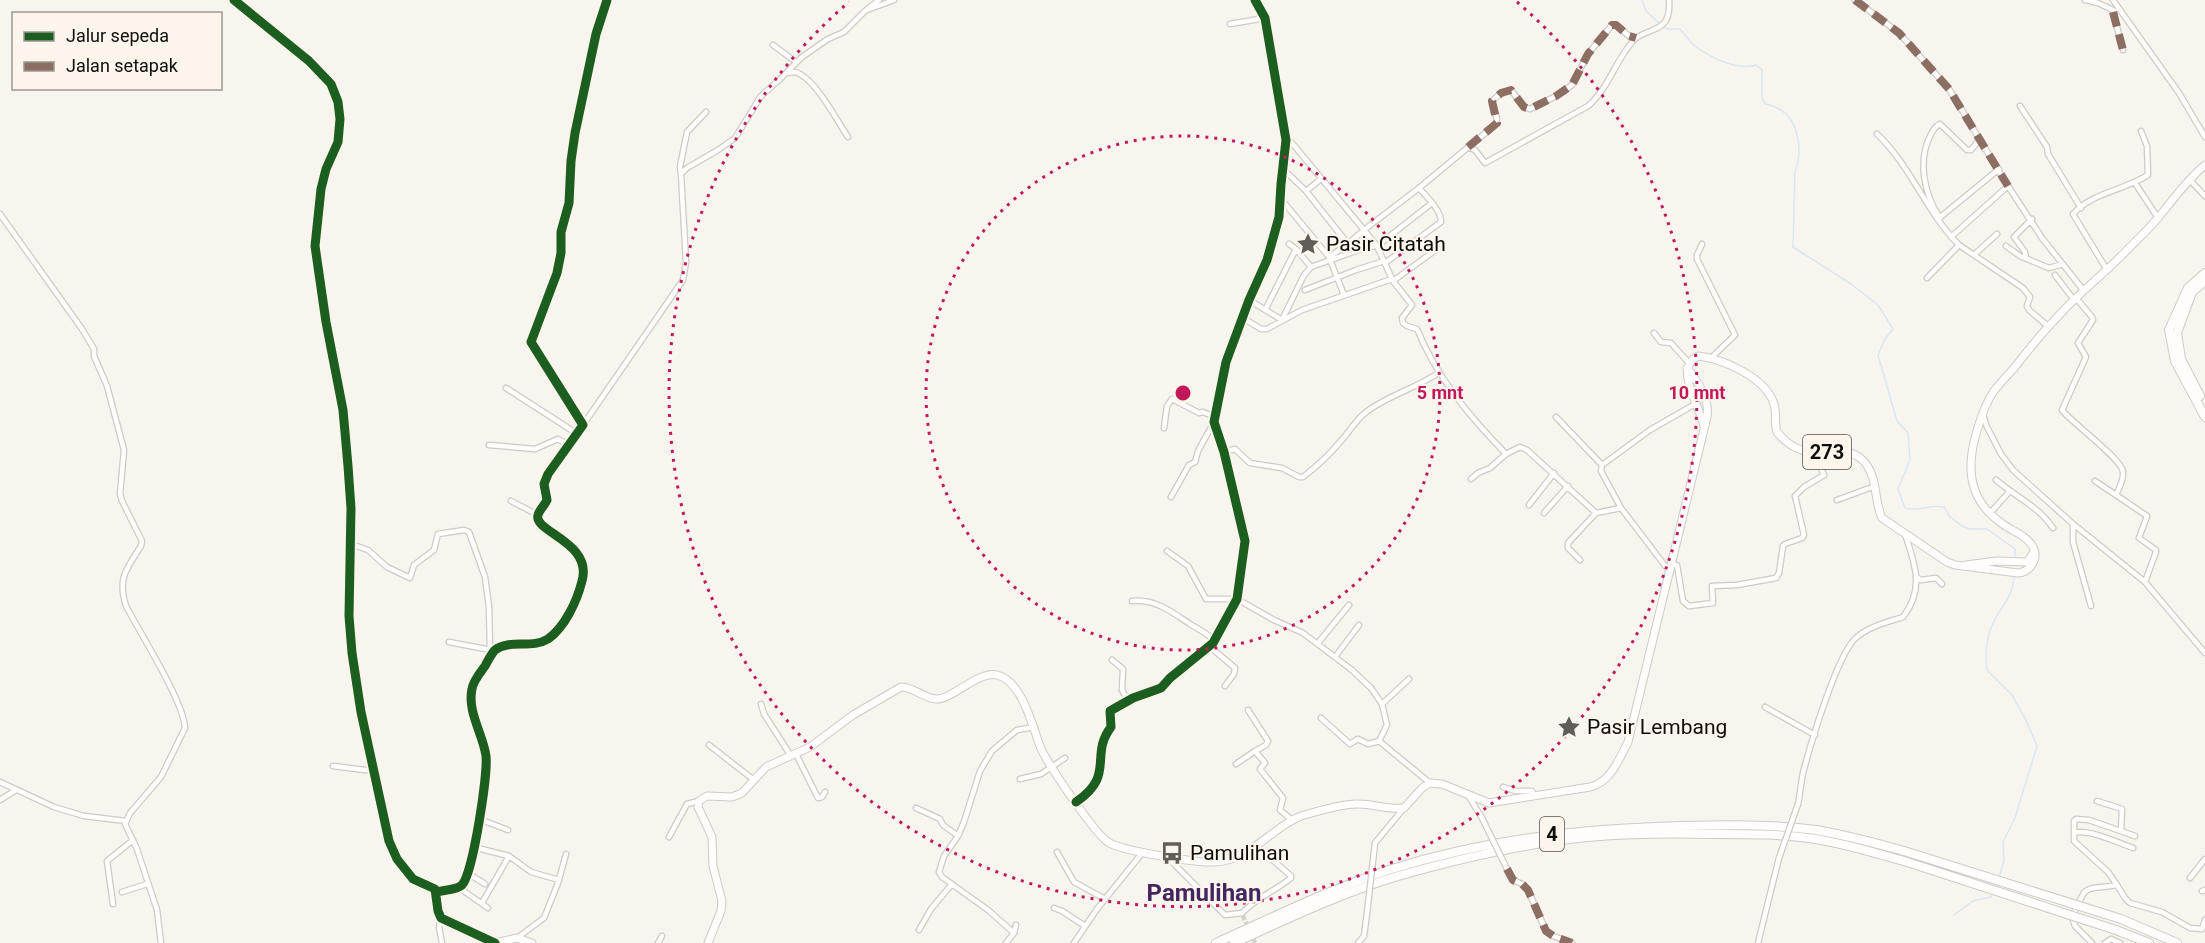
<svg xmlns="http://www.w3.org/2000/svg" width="2205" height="943" font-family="Roboto,sans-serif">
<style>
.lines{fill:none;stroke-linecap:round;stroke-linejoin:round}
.stream{stroke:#d9e6f6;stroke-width:1.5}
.street-tunnel{stroke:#d5d1cc;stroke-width:4.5;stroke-dasharray:4.5 2;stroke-linecap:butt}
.street-casing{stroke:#cecbc7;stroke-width:7}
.primary-casing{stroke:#cecbc7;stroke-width:9}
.highway-casing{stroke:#cecbc7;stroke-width:10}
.street{stroke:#fefdfc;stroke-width:4.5}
.primary{stroke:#fefdfc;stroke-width:7}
.highway{stroke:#fefdfc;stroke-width:8}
.street-bridge-casing{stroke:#cecbc7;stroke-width:7;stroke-linecap:butt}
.highway-bridge-casing{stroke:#cecbc7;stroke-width:10;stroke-linecap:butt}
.street-bridge{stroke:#fefdfc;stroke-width:4.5}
.highway-bridge{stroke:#fefdfc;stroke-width:8}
.quiet{stroke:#8d6e63;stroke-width:8;stroke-dasharray:15 8;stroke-linecap:butt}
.cycleway-casing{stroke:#fbf5eb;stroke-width:13}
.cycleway{stroke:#1b5e20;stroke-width:9}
.ring{fill:none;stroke:#c2185b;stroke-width:3;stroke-dasharray:3 6}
.labels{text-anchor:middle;stroke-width:4.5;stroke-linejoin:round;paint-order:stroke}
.shield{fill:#fbf5eb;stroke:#56534e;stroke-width:1.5}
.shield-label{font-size:20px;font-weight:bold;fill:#0f0d0a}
.poi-label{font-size:21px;fill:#0f0d0a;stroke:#fbf5eb;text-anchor:start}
.quarter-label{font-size:24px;font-weight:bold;fill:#432660;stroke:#fbf5eb}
.centre{fill:#c2185b;stroke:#fbf5eb;stroke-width:3}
.ring-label{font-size:18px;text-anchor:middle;font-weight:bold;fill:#c2185b;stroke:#fbf5eb;stroke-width:4.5;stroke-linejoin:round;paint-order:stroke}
</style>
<rect width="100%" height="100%" fill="#f8f4ee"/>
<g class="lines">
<path class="stream" d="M 1642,0 L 1646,11 L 1660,24
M 1664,27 L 1668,29 L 1680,29 C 1686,35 1689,42 1696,47 C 1712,58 1737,71 1756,65 L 1762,70 L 1762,97 L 1765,104 C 1770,105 1775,106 1779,109 C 1799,119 1803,153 1795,171 L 1793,247 L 1851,284 L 1878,305 L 1893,329 L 1885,339 L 1878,355 L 1897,421 L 1908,433 L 1910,460 L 1898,489 L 1905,508 C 1921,512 1928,504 1944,507 L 1950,517 L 1962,526 L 1970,529 L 1987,529 L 2015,549 L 2015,559
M 1999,877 L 2004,861 L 2003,842 L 2015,818 L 2037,746 L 2026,720 L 2012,695 L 1987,670 C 1985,654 1986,638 1993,623 C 2002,604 2012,600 2014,576
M 1954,915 L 1973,901 L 1991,897 L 1993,892"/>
<path class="street-tunnel" d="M 1243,916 L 1255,943"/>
<g class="street-casing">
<path id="street" d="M 234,0 L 309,61 L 331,84 L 338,102 L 340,119 L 338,142 L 326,169 L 321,189 L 315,246 L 326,322 L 343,410 L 348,466 L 351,508 L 349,616 L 352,653 L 361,712 L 389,841 L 397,859 L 413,879 L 435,889 L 438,911 L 441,918 L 495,943
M 1855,0 L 1899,33 L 1949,89 L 2008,186 L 2042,238 L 2084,291
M 2085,0 L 2098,3 L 2115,11
M 2113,0 L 2179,93 L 2205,137
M 867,10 L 894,0
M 2113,12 L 2123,50
M 1230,24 L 1265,18
M 773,45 L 796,62
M 786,73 C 791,72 796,71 800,74 C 818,84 836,119 848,137
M 2020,106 L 2047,147 L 2048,154 L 2081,208
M 1877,134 C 1911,166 1926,212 1959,245 L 2023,288 L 2030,297 L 2027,306 L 2029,310 L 2049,327
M 1468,147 L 1475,150 L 1485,163 L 1588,106 C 1609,88 1615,61 1633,41 C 1646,26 1672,36 1669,0
M 1282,168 L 1306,191 L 1348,244 L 1364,230 L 1292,143 L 1286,140
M 681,174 L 680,167 L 687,132 L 706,112
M 2189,179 L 2205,196
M 2135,183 L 2158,218
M 1419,188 L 1495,125 L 1497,119 L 1492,101 L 1501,93 L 1511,90 L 1524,107 L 1530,109 L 1556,96 L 1572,85 L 1588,54 L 1612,25 L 1616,25 L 1629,36 L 1636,38
M 1306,191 L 1321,179
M 1281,199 L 1329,257 L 1344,295
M 0,214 L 82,329 L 94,349 L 94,356 L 107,386 L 124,450 L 120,494 L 122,501 L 142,541 L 141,546 C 127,568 117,578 126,606 C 140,633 184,702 185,728 L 161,777 L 130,813 L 125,824 L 137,849 L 157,910 L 161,943
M 1940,218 C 1924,194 1917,161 1931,134 C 1934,129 1935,126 1940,124 L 1967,150 L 1971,150 L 1979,140
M 1938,219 L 1999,169
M 1951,237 L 2008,186
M 1702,244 L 1697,255 L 1697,259 L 1735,335 L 1711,358
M 2006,246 L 2020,256 L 2049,268 L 2063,264
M 1975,254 L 1997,234
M 1329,257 L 1348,244
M 2026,258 L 2025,252 L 2014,237 L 2032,219
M 1385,263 L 1441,222 C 1441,210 1427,197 1419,188 L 1364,230 L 1377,246 L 1432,203
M 1311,267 L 1367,247 L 1377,246 L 1392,279
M 2107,270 L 2073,214 C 2091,193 2125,190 2148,175 L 2147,146 L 2141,131
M 2055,275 L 2074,300
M 1927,278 L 1959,245
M 1393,281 L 1412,305 L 1402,318 L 1403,323 L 1407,326 L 1417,329 C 1437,378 1470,417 1506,454 L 1520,447 L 1527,450 L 1596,513 L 1621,508 L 1669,571
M 1305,290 L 1356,270 L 1384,261
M 2076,298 L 2092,317 L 2093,320 L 2078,343 L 2086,357 L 2062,410 C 2072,423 2122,459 2123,472 C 2124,479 2119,489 2116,495 L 2147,516 L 2139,538 L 2156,550 L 2156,552 L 2145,582
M 1249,300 L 1282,320 L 1304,275 L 1311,267 L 1296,249 L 1289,244
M 1265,310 L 1296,249
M 1243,318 L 1261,329 L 1267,329 L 1302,310 L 1392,279 L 1393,281 L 1441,246
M 1654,333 L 1661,342 L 1671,343 L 1689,363
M 506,388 L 576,433
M 1983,415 L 1987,427 L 2001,454 L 2013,470 L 2073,524 L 2145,582 L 2205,653
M 1556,417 L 1602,465 L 1601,471 L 1621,508
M 583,425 L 683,280 L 686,262 L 681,174 L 687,168 L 718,150 L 735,138 L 761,96 L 778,81 L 802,57 L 828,39 L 844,32 L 865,11 L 879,0
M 1164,428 L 1167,406 L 1172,399 L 1199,413 L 1203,412 L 1215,417
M 489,445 L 535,449 L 558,439 L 568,445
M 1224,452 L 1235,449 L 1250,463 L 1282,468 L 1299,477 L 1303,477 C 1316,467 1330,454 1340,442 C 1349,432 1355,421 1365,413 C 1386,396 1415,389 1438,373
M 1602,465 L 1650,430 L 1697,403
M 1471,479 L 1478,473 L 1490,468 L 1506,454
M 1996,480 C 2016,497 2038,506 2053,528
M 2095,481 L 2116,495
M 1171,497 L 1189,465 L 1195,462 L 1198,451 L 1214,422
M 1837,500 L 1875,486
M 511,501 L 538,515
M 1529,505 L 1554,473
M 1544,513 L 1568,486
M 1990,513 L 2010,491
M 2073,524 L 2073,542 L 2091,606
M 351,544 L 368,550 L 387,567 L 410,578 L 414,565 L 434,550 L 438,534 L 464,530 L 469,532 L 485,577 L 489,607 L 490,650
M 1167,551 L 1188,566 L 1206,599 L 1237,599 L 1274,620 L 1303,633 L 1352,670 L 1371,688 L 1382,704 L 1387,725 L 1379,741 L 1430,783
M 1580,560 L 1568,548 L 1568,543 L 1596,513
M 1672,565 L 1677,565 L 1683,601 L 1689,606 L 1713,603 L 1712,586 L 1737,585 L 1776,578 L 1779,573 L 1783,546 L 1785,544 L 1802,538 L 1804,535 L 1795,496 L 1804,487 L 1824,475 L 1814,453
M 1916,577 L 1921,580 L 1936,578 L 1942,584
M 1132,601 C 1156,599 1172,612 1190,624 C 1199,629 1207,634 1215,640
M 449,642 L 491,650
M 1318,643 L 1349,605
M 1209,646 L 1235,668 L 1234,674 L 1225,686
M 1335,657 L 1359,625
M 1112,660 L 1123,669 L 1122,690 L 1128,701
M 761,704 L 764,714 L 791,756
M 1382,704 L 1409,679
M 1765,707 L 1815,735
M 1248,710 L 1268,741 L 1266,745 L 1255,751 L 1265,763 L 1260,769 L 1283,798 L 1280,810 L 1292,820
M 1321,718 L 1350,744 L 1358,739 L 1368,744 L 1379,741
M 709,745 L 754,780
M 796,754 L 818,798 L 822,797 L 825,792
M 1236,764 L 1255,751
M 333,766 L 373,771
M 1020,779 L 1041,774 L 1065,758
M 0,782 L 54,807 L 84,816 L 126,821
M 1503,787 L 1516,791 L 1532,791 L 1534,795
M 1468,795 L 1482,818
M 0,800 L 16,790
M 2097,801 L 2122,809 L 2121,831
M 1076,802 C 1116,775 1089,756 1111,727 L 1110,711 L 1133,698 L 1161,688 L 1170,678 L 1213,643 L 1237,599 L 1245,541 L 1224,452 L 1214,422 L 1226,362 L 1249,300 L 1267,260 L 1279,217 L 1281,184 L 1286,140 L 1265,18 L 1255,0
M 1798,804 C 1800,794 1801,783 1803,773 C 1810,746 1838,651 1857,637 C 1870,626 1888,622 1903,617 C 1925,589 1915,564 1905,534
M 916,808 L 940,819 L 943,825 L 958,836
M 479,819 L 508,830
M 2074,833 L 2074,821 L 2076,819 L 2089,820 L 2135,836
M 669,837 L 687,804 L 699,801
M 1375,843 L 1404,808
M 473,847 L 509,856 L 531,872 L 559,880
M 1057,852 L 1074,882 L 1105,899
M 1167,857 L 1225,915 L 1242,913
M 1507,869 L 1513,880 L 1522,884 L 1528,890 L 1546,931 L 1553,936 L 1572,943
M 469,874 L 485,884
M 2190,878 L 2205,859
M 2117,885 L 2108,872 L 2074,841 L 2074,833 C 2087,828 2119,843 2133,848
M 458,887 L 488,908
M 2202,891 L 2205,890
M 122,892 L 147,884
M 436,892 C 443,890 457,890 462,885 C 473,874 488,774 486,756 C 483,734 467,712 472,689 C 473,681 480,673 485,666 C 488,661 491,654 495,650 C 509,639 532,649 548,639 C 565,627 577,601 582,581 C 593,542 533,532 538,515 C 539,510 545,505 547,500 L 544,484 L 548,474 L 583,425 L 531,342 L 557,273 L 561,253 L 561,232 L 569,203 L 571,161 L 575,133 L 596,34 L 607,0
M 482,903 L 509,856
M 113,904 L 107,861 L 133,840
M 1054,908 L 1062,911 L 1085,926
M 1242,913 C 1256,898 1275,891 1291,878 L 1291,876 L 1257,846
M 441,918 L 439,927 L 442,943
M 919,930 L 931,909 L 952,884
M 1014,933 L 988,910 L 942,877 L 939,872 L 944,856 L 958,836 L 964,822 L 980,771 L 992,751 L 1017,730 L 1035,727
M 517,938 L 544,918 L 558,883 L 566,854
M 658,943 L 662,936
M 1006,943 L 1014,933 L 1016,925
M 1074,943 L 1097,909 L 1143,852
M 1358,943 L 1364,936 L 1367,913
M 1758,943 L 1779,858
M 2092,943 L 2075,926 L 2072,917 C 2088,881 2083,891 2117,885 L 2125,898 L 2130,903 L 2162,912 L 2190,928 L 2202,929 L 2205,920
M 2105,943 L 2111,939 L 2120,943"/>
</g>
<g class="primary-casing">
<path id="primary" d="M 1704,426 C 1700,407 1673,367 1698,356 C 1724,359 1766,378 1774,404 C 1777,414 1774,423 1777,432 C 1808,472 1844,435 1866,464 C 1878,480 1874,501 1882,518 L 1947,562 L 1955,565 L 2018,573 C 2031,572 2039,558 2033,547 C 2026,535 2014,532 2004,525 C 1973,504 1966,477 1974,442 C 1978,426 1984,405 1994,391 C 2000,383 2008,375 2015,367 C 2034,342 2055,318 2078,296 C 2095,280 2112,266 2128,249 C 2140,237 2152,226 2162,213 C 2176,196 2188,179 2205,165
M 1966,565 L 1997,561 L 2026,562 L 2029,560 L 2033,553
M 495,943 L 517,938 L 532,943
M 708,943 L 721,911 L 722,901 L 713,866 L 712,837 L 698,807 L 699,801 L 707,796 L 732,797 L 742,793 L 766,767 L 810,747 L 853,715 L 901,687 C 916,687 928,703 943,698 C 958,693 981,671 997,675 C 1022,681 1032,725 1040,746 C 1046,762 1095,834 1108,842 C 1121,851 1197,863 1214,862 C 1251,861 1270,828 1301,816 C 1314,812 1346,803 1359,804 C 1374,804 1389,810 1404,808 L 1422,788 L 1430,783 L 1442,784 L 1489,803 L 1590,787 C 1611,782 1619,759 1628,742 L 1707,417 C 1710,398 1698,382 1687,368"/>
</g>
<g class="highway-casing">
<path id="highway" d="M 2205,273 L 2188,288 L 2169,330 L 2175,361 L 2205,417
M 2200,396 L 2181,359 L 2177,333 L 2192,292 L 2205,281
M 2121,919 L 2177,943
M 2116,930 L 2149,943
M 1216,943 C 1274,917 1332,888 1392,869 C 1487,839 1581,829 1680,826 C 1725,825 1771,824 1816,830 C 1846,835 1875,843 1904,851
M 1234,943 C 1287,919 1341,893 1398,876 C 1447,862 1498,850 1548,842 C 1603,833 1661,833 1716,834 C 1749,834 1783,834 1816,839 C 1846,844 1875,853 1904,861"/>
</g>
<use href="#street" class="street"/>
<use href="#primary" class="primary"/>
<use href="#highway" class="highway"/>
<g class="street-bridge-casing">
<path id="street-bridge" d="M 1482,818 L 1507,869
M 1779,858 L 1798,804
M 1367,913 L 1375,843"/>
</g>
<g class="highway-bridge-casing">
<path id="highway-bridge" d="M 1904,851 L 2121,919
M 1904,861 L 2116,930"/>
</g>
<use href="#street-bridge" class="street-bridge"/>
<use href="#highway-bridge" class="highway-bridge"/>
<path class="quiet" d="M 1855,0 L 1899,33 L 1949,89 L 2008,186
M 2113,12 L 2123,50
M 1468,147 L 1497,123 L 1492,101 L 1501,93 L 1511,90 L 1524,107 L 1530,109 L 1556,96 L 1572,85 L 1588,54 L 1612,25 L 1616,25 L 1629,36 L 1636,38
M 1507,869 L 1513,880 L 1522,884 L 1528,890 L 1546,931 L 1553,936 L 1572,943"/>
<g class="cycleway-casing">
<path id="cycleway" d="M 234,0 L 309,61 L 331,84 L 338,102 L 340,119 L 338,142 L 326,169 L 321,189 L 315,246 L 326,322 L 343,410 L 348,466 L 351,508 L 349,616 L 352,653 L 361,712 L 389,841 L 397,859 L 413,879 L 435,889 L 438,911 L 441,918 L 495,943
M 1076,802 C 1116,775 1089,756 1111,727 L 1110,711 L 1133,698 L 1161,688 L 1170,678 L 1213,643 L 1237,599 L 1245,541 L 1224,452 L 1214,422 L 1226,362 L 1249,300 L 1267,260 L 1279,217 L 1281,184 L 1286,140 L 1265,18 L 1255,0
M 436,892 C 443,890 457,890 462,885 C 473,874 488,774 486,756 C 483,734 467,712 472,689 C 473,681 480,673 485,666 C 488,661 491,654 495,650 C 509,639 532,649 548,639 C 565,627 577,601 582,581 C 593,542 533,532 538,515 C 539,510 545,505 547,500 L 544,484 L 548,474 L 583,425 L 531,342 L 557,273 L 561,253 L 561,232 L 569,203 L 571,161 L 575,133 L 596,34 L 607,0"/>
</g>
<use href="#cycleway" class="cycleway"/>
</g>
<g class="ring">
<circle cx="1183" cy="393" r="257"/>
<path d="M1517 2A514 514 0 1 1 849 2"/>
</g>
<defs>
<g id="sight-bare" transform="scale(1.8)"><path d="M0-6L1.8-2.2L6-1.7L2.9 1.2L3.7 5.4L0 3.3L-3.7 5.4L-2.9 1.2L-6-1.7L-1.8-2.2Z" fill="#615e5a" stroke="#fbf5eb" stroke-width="2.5" paint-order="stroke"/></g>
<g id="bus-bare" transform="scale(1.8)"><path d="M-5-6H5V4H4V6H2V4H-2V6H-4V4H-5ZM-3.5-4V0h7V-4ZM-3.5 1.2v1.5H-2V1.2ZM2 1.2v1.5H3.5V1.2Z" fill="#615e5a" stroke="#fbf5eb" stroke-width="2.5" paint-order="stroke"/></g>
</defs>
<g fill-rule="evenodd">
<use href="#sight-bare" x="1308" y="244"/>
<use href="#sight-bare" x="1569" y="727"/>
<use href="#bus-bare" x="1172" y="853"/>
</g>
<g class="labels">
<g class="shield">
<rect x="1803" y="435" width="48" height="34" rx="4.5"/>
<rect x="1540" y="817" width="24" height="34" rx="4.5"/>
</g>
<g class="shield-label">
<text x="1827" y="459">273</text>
<text x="1552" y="841">4</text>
</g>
<g class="poi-label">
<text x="1326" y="251">Pasir Citatah</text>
<text x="1587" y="734">Pasir Lembang</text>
<text x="1190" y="860">Pamulihan</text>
</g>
<g class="quarter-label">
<text x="1204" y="901">Pamulihan</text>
</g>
</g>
<circle cx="1183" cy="393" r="9" class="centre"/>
<g class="ring-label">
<text x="1440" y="399">5 mnt</text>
<text x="1697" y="399">10 mnt</text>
</g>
<rect x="12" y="12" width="210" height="78" fill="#fbf5eb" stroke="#9d9891" stroke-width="1.5"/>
<rect x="24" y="32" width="30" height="9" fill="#1b5e20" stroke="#9d9891" stroke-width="1.5"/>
<text x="66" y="42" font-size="18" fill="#0f0d0a">Jalur sepeda</text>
<rect x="24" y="62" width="30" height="9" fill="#8d6e63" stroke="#9d9891" stroke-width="1.5"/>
<text x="66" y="72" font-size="18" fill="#0f0d0a">Jalan setapak</text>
</svg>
